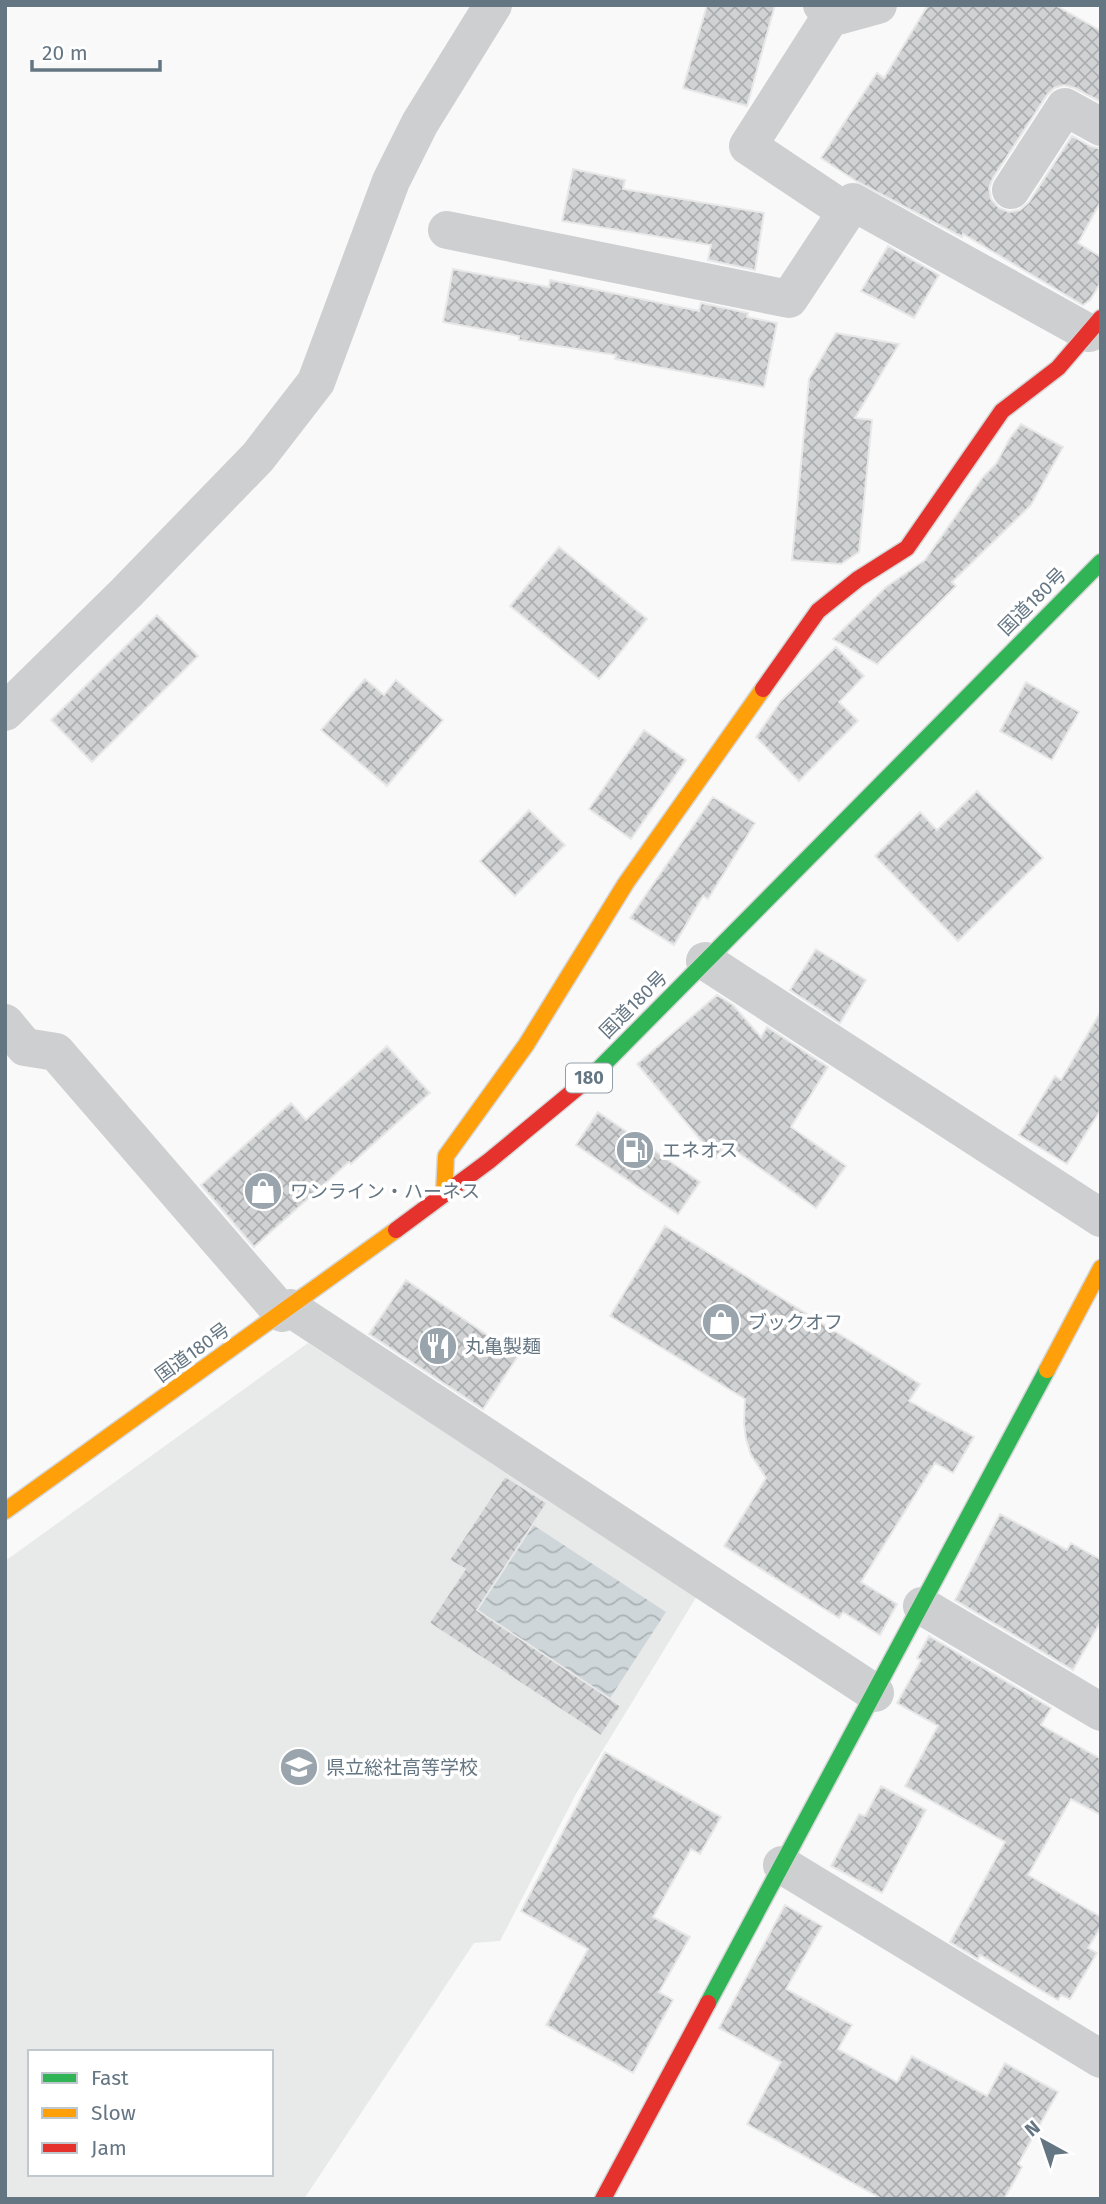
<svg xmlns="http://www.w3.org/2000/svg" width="1106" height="2204" font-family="'Fira Sans','Noto Sans JP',sans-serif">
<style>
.built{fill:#e8e9e9;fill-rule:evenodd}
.water{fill:url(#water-waves)}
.building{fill:url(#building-cross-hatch);stroke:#e8e8e8;stroke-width:2}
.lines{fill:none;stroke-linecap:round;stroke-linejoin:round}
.fast-casing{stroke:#d5d6d7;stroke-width:19}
.slow-casing{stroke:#d5d6d7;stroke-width:19}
.jam-casing{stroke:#d5d6d7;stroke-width:19}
.street{stroke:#cecfd0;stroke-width:38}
.fast{stroke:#30b455;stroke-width:16}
.slow{stroke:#ff9f0a;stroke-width:16}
.jam{stroke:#e5322d;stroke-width:16}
.labels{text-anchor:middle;stroke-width:7;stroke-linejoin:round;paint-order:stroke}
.shield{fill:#fff;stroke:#939fa8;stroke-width:2}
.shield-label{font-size:18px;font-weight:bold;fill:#657683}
.street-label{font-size:19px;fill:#657683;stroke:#fff}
.poi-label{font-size:19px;fill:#657683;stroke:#fff;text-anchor:start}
</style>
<defs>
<pattern id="water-waves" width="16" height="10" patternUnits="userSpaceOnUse" patternTransform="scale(1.75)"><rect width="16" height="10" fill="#ced6d9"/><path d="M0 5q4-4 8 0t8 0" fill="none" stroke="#abb2b5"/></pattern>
<pattern id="building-cross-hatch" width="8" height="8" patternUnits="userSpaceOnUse" patternTransform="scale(1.75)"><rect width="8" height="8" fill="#d0d2d3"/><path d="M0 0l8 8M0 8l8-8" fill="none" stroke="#acafb1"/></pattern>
</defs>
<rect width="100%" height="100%" fill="#f9f9f9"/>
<path class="built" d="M 308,1343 L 697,1596 L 576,1794 L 500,1941 L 474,1943 L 304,2199 L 5,2199 L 5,1561 ZM 30,2052 L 271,2052 L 271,2174 L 30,2174 Z"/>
<path class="water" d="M 533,1525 L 666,1612 L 610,1698 L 477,1610 Z"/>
<path class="building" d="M 707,5 L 775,5 L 747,106 L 683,88 Z
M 928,5 L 1055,5 L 1101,31 L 1101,102 L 1075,88 L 1064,85 L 1054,88 L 1047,95 L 993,178 L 989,188 L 991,199 L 999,208 L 1009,212 L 1020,210 L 1029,202 L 1072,136 L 1090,146 L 1101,149 L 1101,201 L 1078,243 L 1101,257 L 1101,282 L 1090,300 L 1083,305 L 963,234 L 962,237 L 856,181 L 821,158 L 877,73 L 884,78 Z
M 573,169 L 625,180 L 623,189 L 764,213 L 755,270 L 708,260 L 711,245 L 562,221 Z
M 888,246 L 939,275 L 914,318 L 861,291 Z
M 453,269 L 549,287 L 550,280 L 699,311 L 701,303 L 748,313 L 747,317 L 777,323 L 764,387 L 615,359 L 616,355 L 519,340 L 519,336 L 443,322 Z
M 836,333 L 899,344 L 855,418 L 872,420 L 859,552 L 841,564 L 792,560 L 809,379 Z
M 1021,424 L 1063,447 L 1031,505 L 952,582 L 956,586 L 877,664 L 833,639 L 886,587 L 925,560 L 983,477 L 996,464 L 1010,438 Z
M 559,547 L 647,619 L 599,679 L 510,606 Z
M 157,615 L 198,656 L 92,762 L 51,720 Z
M 836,647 L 864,676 L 839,702 L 858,721 L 799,781 L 756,737 L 781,701 Z
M 365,679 L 384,695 L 396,680 L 443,720 L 387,786 L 321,730 Z
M 1026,682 L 1079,712 L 1052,760 L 1000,731 Z
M 644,730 L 686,760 L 631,839 L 589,809 Z
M 977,791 L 1043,858 L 958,941 L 875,856 L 920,812 L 937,830 Z
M 713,797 L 755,823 L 708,899 L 703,896 L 674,945 L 630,918 Z
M 529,810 L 565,845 L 515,896 L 480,861 Z
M 816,949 L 866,980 L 840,1023 L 790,990 Z
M 717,995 L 733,1005 L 761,1037 L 767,1027 L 828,1067 L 791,1127 L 846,1166 L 816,1208 L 726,1144 L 716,1158 L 637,1064 Z
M 1101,1011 L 1101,1109 L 1067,1164 L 1019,1135 L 1055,1076 L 1061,1080 Z
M 387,1046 L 430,1093 L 351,1164 L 349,1162 L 254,1247 L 201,1185 L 291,1103 L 306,1120 Z
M 598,1112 L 700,1182 L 678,1214 L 576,1145 Z
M 665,1226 L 920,1384 L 909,1401 L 974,1437 L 953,1473 L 935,1463 L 861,1582 L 897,1604 L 880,1635 L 843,1612 L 839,1618 L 724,1546 L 766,1478 L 751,1455 L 746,1439 L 744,1423 L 745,1399 L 610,1316 Z
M 406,1280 L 518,1356 L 483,1409 L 369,1334 Z
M 505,1476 L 547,1503 L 477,1610 L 621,1706 L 601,1736 L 429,1623 L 465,1569 L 449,1560 Z
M 1000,1514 L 1067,1550 L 1071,1543 L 1101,1560 L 1101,1621 L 1073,1670 L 955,1600 Z
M 929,1636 L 1051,1708 L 1041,1725 L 1101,1759 L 1101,1815 L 1071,1799 L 1028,1875 L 1101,1917 L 1101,1927 L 1088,1948 L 1097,1953 L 1070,1999 L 1061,1995 L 1058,2000 L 980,1955 L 978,1959 L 950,1942 L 1005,1842 L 905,1786 L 938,1726 L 897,1703 L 921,1660 L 917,1658 Z
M 605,1752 L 721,1817 L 700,1854 L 691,1849 L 653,1917 L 690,1937 L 659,1992 L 673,2000 L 633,2073 L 546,2025 L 588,1949 L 521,1911 Z
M 881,1786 L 926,1810 L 882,1893 L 831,1866 L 859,1814 L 865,1816 Z
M 785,1905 L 822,1926 L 786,1989 L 852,2025 L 838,2049 L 897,2082 L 912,2056 L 987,2096 L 1005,2063 L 1058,2092 L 1018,2164 L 1022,2167 L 1004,2199 L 882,2199 L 747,2124 L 781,2062 L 719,2028 Z"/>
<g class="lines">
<g class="fast-casing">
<path id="fast" d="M 594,1074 L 1101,562
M 708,2003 L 1047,1370"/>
</g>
<g class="slow-casing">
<path id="slow" d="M 444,1194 L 446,1156 L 526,1045 L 626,883 L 763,689
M 1047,1370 L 1101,1268
M 5,1511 L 396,1230"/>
</g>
<g class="jam-casing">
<path id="jam" d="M 763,689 L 818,611 L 858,579 L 907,548 L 1002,411 L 1058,368 L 1101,318
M 396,1230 L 489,1161 L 594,1074
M 603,2199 L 708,2003"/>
</g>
<path class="street" d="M 822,5 L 838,16 L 878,5
M 833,13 L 748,146 L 847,212
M 1011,190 L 1065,107 L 1101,127
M 447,230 L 789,299 L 853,202 L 1089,333
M 5,712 L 126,593 L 258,457 L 316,382 L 391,181 L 420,123 L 493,5
M 705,961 L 1101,1218
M 5,1023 L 25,1047 L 56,1052 L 282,1313
M 290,1308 L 875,1693
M 922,1606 L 1101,1712
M 782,1865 L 1101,2059"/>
<use href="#fast" class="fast"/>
<use href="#slow" class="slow"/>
<use href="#jam" class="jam"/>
</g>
<defs>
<g id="fuel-disc" transform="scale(2.0125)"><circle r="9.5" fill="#99a4ac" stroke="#fff"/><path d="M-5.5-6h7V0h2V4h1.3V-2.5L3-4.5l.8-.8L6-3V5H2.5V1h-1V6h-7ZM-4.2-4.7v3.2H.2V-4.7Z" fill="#fff"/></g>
<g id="shop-disc" transform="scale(2.0125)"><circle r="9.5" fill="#99a4ac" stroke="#fff"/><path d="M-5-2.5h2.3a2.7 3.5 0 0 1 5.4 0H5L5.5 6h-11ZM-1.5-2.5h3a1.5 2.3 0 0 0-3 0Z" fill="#fff"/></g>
<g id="restaurant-disc" transform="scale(2.0125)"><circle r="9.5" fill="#99a4ac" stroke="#fff"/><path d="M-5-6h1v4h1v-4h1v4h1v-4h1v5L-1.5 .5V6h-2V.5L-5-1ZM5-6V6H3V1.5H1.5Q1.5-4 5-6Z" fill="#fff"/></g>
<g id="school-disc" transform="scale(2.0125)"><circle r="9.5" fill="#99a4ac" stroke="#fff"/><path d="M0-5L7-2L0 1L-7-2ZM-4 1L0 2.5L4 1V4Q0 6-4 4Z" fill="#fff"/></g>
</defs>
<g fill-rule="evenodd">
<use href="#fuel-disc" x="635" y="1150"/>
<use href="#shop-disc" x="263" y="1191"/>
<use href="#shop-disc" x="721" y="1322"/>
<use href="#restaurant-disc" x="438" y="1346"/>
<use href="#school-disc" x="299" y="1767"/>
</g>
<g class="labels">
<rect class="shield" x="566" y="1063.5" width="46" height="29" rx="5"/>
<g class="shield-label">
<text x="589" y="1084">180</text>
</g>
<g class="street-label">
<text transform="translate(1032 601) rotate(-45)" y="7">国道180号</text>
<text transform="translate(633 1004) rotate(-45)" y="7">国道180号</text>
<text transform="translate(192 1352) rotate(-36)" y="7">国道180号</text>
</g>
<g class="poi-label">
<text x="662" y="1157">エネオス</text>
<text x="290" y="1198">ワンライン・ハーネス</text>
<text x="748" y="1329">ブックオフ</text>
<text x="465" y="1353">丸亀製麺</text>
<text x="326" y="1774">県立総社高等学校</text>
</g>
</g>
<rect width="1106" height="2204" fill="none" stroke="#657683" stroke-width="14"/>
<rect x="28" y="2050" width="245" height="126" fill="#ffffff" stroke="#c1c8cd" stroke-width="2"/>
<rect x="42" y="2073" width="35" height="10" fill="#30b455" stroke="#c1c8cd" stroke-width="2"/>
<text x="91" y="2085" font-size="21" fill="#657683">Fast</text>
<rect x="42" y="2108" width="35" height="10" fill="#ff9f0a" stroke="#c1c8cd" stroke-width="2"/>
<text x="91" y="2120" font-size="21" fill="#657683">Slow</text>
<rect x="42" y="2143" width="35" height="10" fill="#e5322d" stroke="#c1c8cd" stroke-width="2"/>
<text x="91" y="2155" font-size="21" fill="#657683">Jam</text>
<g transform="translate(1043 2141) rotate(320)" stroke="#ffffff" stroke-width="5" paint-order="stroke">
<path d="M0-5L12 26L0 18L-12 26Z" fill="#657683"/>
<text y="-10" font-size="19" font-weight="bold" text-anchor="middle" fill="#657683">N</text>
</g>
<path d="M32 60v10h128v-10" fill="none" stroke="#657683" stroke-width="3.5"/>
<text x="42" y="60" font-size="21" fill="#657683" stroke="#ffffff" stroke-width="5" paint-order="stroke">20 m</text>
</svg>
